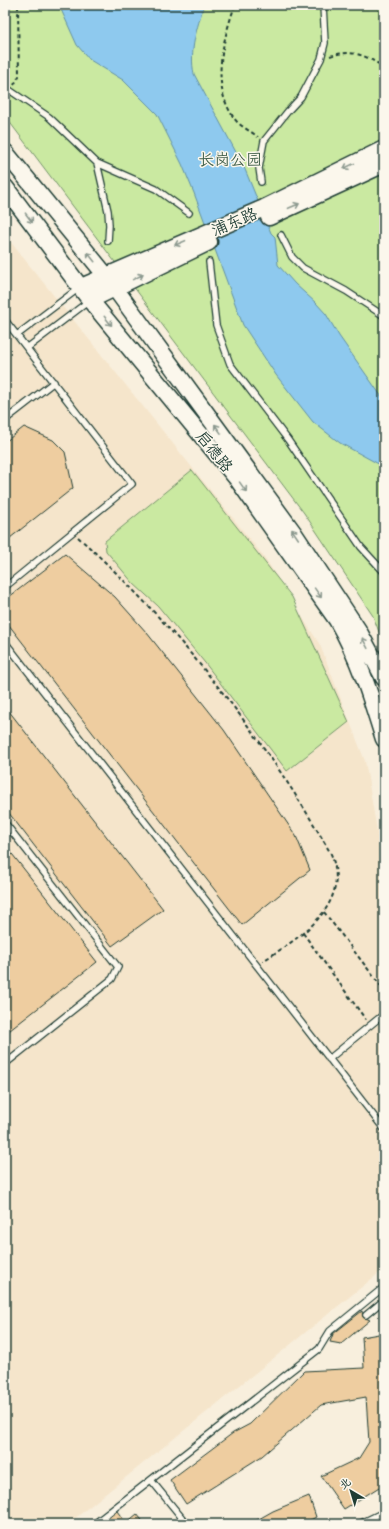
<svg xmlns="http://www.w3.org/2000/svg" width="389" height="1529" font-family="Caveat,'LXGW WenKai TC',sans-serif">
<style>
.built{fill:#f5e5cb}
.green{fill:#cae9a1;stroke:#74936a}
.water{fill:#8ec9ee;stroke:#6291a4}
.building{fill:#eecda0;stroke:#1f3d34}
.lines{fill:none;stroke-linecap:round;stroke-linejoin:round}
.lane-casing{stroke:#1f3d34;stroke-width:8}
.secondary-casing{stroke:#1f3d34;stroke-width:19}
.path{stroke:#1f3d34;stroke-width:2;stroke-dasharray:4 3;stroke-linecap:butt}
.lane{stroke:#fbf7ec;stroke-width:5.5}
.secondary{stroke:#fbf7ec;stroke-width:16}
.oneway{stroke:#8d9a90}
.labels{text-anchor:middle;stroke-width:3;stroke-linejoin:round;paint-order:stroke}
.park-label{font-size:16px;fill:#415f4a;stroke:#fbf7ec}
.street-label{font-size:16px;fill:#1f3d34;stroke:#fbf7ec}
</style>
<rect width="100%" height="100%" fill="#f8efdd"/>
<filter id="ink" filterUnits="userSpaceOnUse"><feTurbulence type="fractalNoise" baseFrequency=".025" numOctaves="2"/><feDisplacementMap in="SourceGraphic" scale="8" xChannelSelector="R" yChannelSelector="G"/><feConvolveMatrix kernelMatrix="1 2 1 2 8 2 1 2 1" color-interpolation-filters="sRGB"/></filter>
<g filter="url(#ink)">
<path class="built" d="M 5,235 L 265,558 L 320,645 L 365,761 L 384,872 L 384,1269 L 68,1524 L 5,1524 Z"/>
<path class="green" d="M 5,5 L 384,5 L 384,645 L 373,616 L 304,513 L 5,116 Z
M 192,470 L 292,597 L 349,722 L 287,771 L 205,663 L 158,606 L 133,583 L 106,551 L 105,541 Z"/>
<path class="water" d="M 59,5 L 204,5 C 197,28 189,51 194,74 L 244,167 L 271,233 L 275,237 L 278,265 L 295,284 L 316,303 L 326,314 L 339,336 L 384,400 L 384,467 L 340,443 L 313,422 L 276,375 L 243,325 L 194,193 L 182,164 L 157,114 L 123,80 L 90,60 L 77,45 Z"/>
<path class="building" d="M 24,427 L 53,440 L 65,452 L 73,488 L 5,542 L 5,442 Z
M 65,554 L 115,597 L 147,633 L 224,730 L 296,836 L 310,870 L 242,925 L 5,620 L 5,600 Z
M 5,706 L 163,909 L 112,946 L 5,808 Z
M 5,845 L 97,962 L 5,1034 Z
M 362,1311 L 363,1317 L 370,1320 L 341,1344 L 330,1342 L 333,1334 Z
M 384,1333 L 384,1484 L 344,1509 L 321,1476 L 359,1458 L 369,1442 L 366,1397 L 321,1405 L 262,1456 L 186,1504 L 170,1480 L 233,1433 L 250,1424 L 304,1371 L 364,1368 L 362,1337 Z
M 309,1496 L 316,1517 L 303,1524 L 250,1524 L 273,1511 Z
M 117,1511 L 126,1523 L 137,1514 L 145,1524 L 101,1524 Z"/>
<g class="lines">
<g class="lane-casing">
<path id="lane" d="M 5,87 L 49,117 L 97,163 L 156,189 L 189,213
M 97,163 L 108,211 L 109,225 L 108,241
M 261,182 L 259,168 L 264,141 L 288,111 L 301,97 L 321,59 L 325,43 L 323,5
M 281,235 L 292,257 L 303,268 L 346,291 L 384,316
M 209,262 L 216,325 L 230,364 L 288,440 L 361,547 L 384,572
M 5,320 L 132,484 L 5,587
M 17,335 L 79,288
M 27,348 L 89,301
M 5,420 L 54,382
M 5,642 L 384,1129
M 5,823 L 118,967 L 112,979 L 5,1064
M 329,1059 L 384,1014
M 366,1315 L 384,1300
M 151,1480 L 187,1524
M 94,1524 L 319,1349 L 330,1331 L 384,1287
M 359,1524 L 384,1512"/>
</g>
<g class="secondary-casing">
<path id="secondary" d="M 5,152 L 103,272 L 293,532 L 358,630 L 384,678
M 5,187 L 90,300 L 238,480 L 337,620 C 359,658 371,697 384,739
M 269,217 L 384,164
M 81,287 L 264,208 L 384,149
M 90,300 L 209,242"/>
</g>
<path class="path" d="M 235,5 C 223,41 210,84 234,118 C 239,126 251,131 258,137
M 330,56 C 353,49 364,55 384,67
M 14,85 L 19,76 L 18,5
M 78,537 C 175,624 267,740 331,854 C 352,906 300,937 263,961
M 324,912 L 384,990
M 303,933 L 366,1020"/>
<use href="#lane" class="lane"/>
<use href="#secondary" class="secondary"/>
</g>
<defs><path id="oneway-shaft" d="M-6 0H5M1.5-3L5.5 0L1.5 3" fill="none" stroke-width="1.6" stroke-linecap="round" stroke-linejoin="round"/></defs>
<g class="oneway">
<use href="#oneway-shaft" transform="translate(349 166) rotate(154)"/>
<use href="#oneway-shaft" transform="translate(294 206) rotate(-23)"/>
<use href="#oneway-shaft" transform="translate(29 218) rotate(53)"/>
<use href="#oneway-shaft" transform="translate(180 243) rotate(157)"/>
<use href="#oneway-shaft" transform="translate(91 257) rotate(-129)"/>
<use href="#oneway-shaft" transform="translate(138 277) rotate(-26)"/>
<use href="#oneway-shaft" transform="translate(108 321) rotate(51)"/>
<use href="#oneway-shaft" transform="translate(218 429) rotate(-126)"/>
<use href="#oneway-shaft" transform="translate(243 487) rotate(55)"/>
<use href="#oneway-shaft" transform="translate(295 534) rotate(-124)"/>
<use href="#oneway-shaft" transform="translate(318 593) rotate(55)"/>
<use href="#oneway-shaft" transform="translate(365 643) rotate(-118)"/>
</g>
</g>
<g class="labels">
<g class="park-label">
<text x="230" y="165">长岗公园</text>
</g>
<g class="street-label">
<text transform="translate(234 221) rotate(-23)" y="6">浦东路</text>
<text transform="translate(215 451) rotate(51)" y="6">启德路</text>
</g>
</g>
<rect width="389" height="1529" fill="none" stroke="#fbf7ec" stroke-width="20"/>
<rect x="10" y="10" width="369" height="1509" fill="none" stroke="#1f3d34" stroke-width="1.5" filter="url(#ink)"/>
<g transform="translate(351 1491) rotate(322)" stroke="#fbf7ec" stroke-width="3" paint-order="stroke">
<path d="M0-3L7 15L0 10L-7 15Z" fill="#1f3d34"/>
<text y="-6" font-size="11" font-weight="bold" text-anchor="middle" fill="#1f3d34">北</text>
</g>
</svg>
